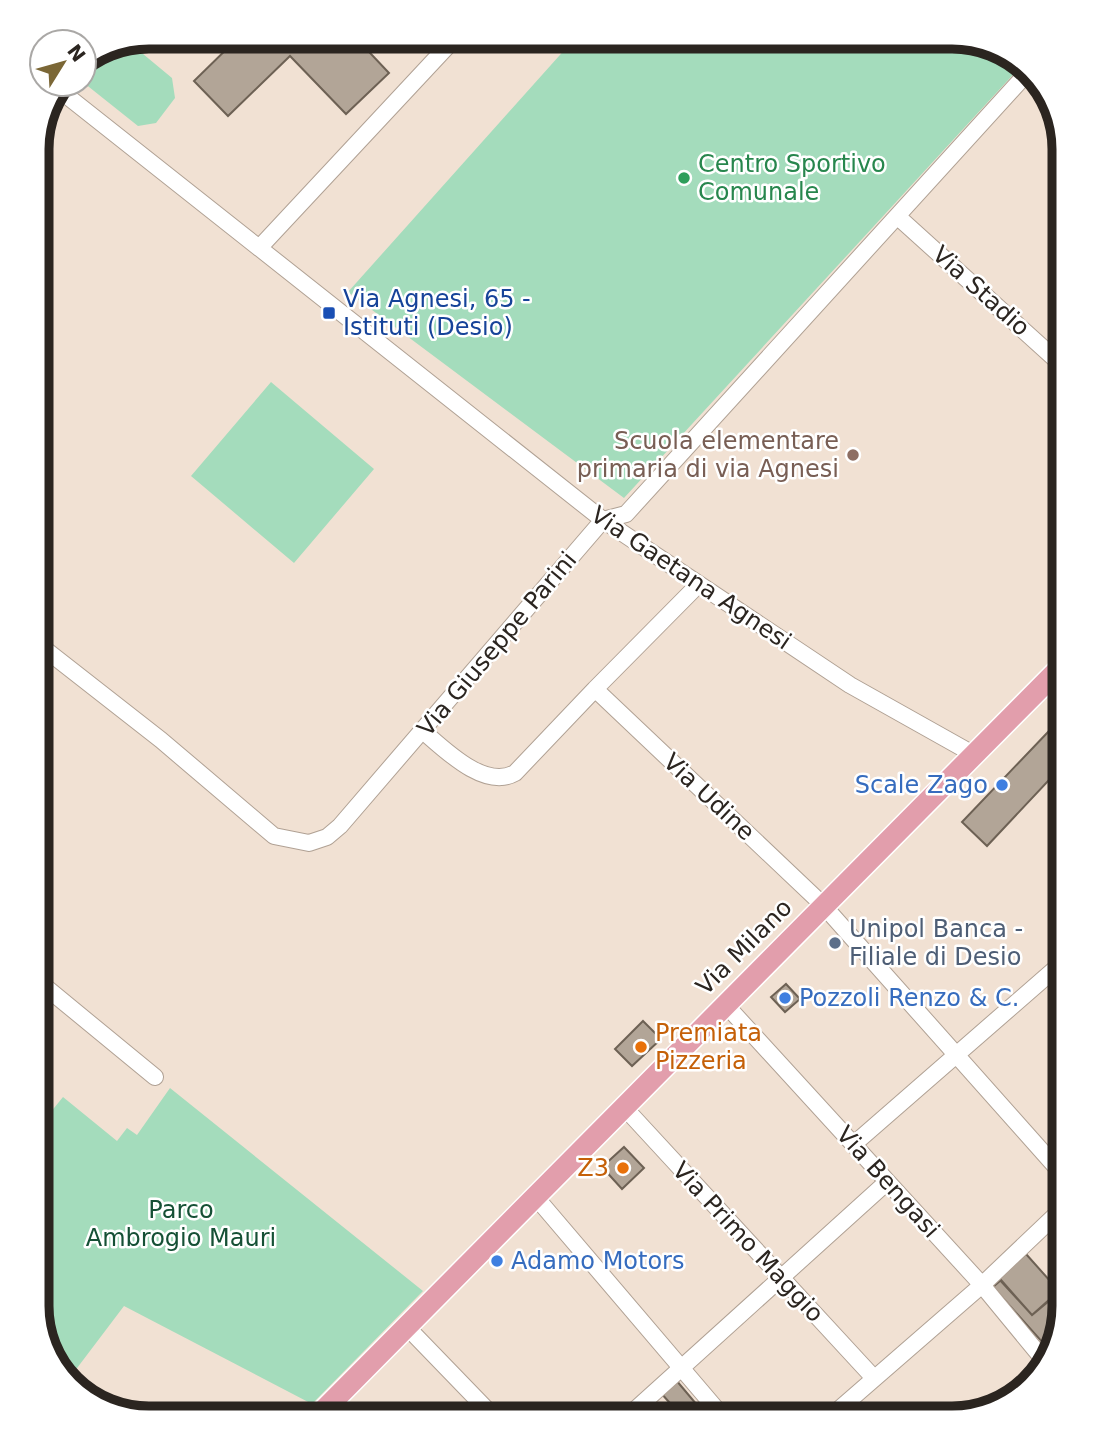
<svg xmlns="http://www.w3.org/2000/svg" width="1101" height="1455" font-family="'DejaVu Sans',sans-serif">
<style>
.green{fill:#a4dcbc}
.building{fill:#b2a597;stroke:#6d6154;stroke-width:2}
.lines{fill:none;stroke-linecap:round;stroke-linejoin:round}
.minor-casing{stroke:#b0a194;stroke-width:18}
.major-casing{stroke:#fff;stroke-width:24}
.minor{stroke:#fff;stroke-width:16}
.major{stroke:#e29eac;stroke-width:21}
.leisure-dot{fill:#2e9e5b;stroke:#fff;stroke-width:2.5}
.transit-dot{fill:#1a4fb4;stroke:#fff;stroke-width:2.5}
.education-dot{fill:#8d6e63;stroke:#fff;stroke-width:2.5}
.shop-dot{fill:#3f7fe0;stroke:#fff;stroke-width:2.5}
.service-dot{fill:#5c6f8a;stroke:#fff;stroke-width:2.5}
.food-dot{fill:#e8710a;stroke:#fff;stroke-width:2.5}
.labels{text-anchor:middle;stroke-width:5;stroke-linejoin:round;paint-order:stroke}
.leisure-label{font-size:24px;fill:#27864d;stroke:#fff;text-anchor:start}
.street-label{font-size:24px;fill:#2b2520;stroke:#fff}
.transit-label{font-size:24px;fill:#164399;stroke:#fff;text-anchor:start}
.education-label{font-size:24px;fill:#785e54;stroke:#fff;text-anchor:end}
.shop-label{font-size:24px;fill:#366cbe;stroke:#fff;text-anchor:start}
.service-label{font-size:24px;fill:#4e5e75;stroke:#fff;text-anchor:start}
.food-label{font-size:24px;fill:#c56008;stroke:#fff;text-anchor:start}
.park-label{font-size:24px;fill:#155035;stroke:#fff}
.rim{fill:none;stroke:#2b2520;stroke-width:9}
</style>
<rect width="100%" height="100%" fill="#f1e1d3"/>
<path class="green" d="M 576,37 L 959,37 L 1008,52 L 1022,65 L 624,498 L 348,292 Z
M 131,44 L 172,78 L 175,98 L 156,123 L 138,126 L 84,83 L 84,61 Z
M 271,382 L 374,469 L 294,563 L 191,476 Z
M 170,1088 L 423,1291 L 312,1404 L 124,1306 L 68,1380 C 22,1337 37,1191 37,1129 L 63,1097 L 117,1141 L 127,1128 L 137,1135 Z"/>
<path class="building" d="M 239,37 L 355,37 L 389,73 L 346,114 L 290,56 L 228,116 L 194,81 Z
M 1049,731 L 1064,745 L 1064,764 L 987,846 L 962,822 Z
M 786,984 L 800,999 L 785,1012 L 771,997 Z
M 643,1021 L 661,1039 L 632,1066 L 615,1049 Z
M 624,1147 L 644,1168 L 622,1189 L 602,1167 Z
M 1026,1254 L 1059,1291 L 1032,1315 L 998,1278 Z
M 1001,1280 L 1032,1315 L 1049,1301 L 1055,1308 L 1049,1314 L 1059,1326 L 1052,1353 L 993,1287 Z
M 1064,1287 L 1064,1306 L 1059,1326 L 1049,1314 L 1055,1308 L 1049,1301 Z
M 676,1380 L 708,1418 L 683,1418 L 661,1393 Z
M 654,1400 L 668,1416 L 666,1418 L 633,1418 Z"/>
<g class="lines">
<g class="minor-casing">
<path id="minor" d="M 62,92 L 603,520 L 850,685 L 973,754
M 897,216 L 1064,367
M 259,248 L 456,37
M 698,585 L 595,689 L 823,905 L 1064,1176
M 37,643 L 161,740 L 274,836 L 309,843 L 327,837 L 340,826 L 603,520 L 626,514 L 1029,71
M 423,731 C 445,750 485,790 515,773 L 595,689
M 37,980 L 155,1077
M 725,1004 L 982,1285 L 1047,1364
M 623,1106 L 873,1377
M 854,1144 L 1064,961
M 534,1195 L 724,1418
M 406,1326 L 495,1418
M 626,1418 L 887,1182
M 829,1418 L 982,1285 L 1064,1207"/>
</g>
<g class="major-casing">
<path id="major" d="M 316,1418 L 1064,664"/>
</g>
<use href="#minor" class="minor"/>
<use href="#major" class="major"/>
</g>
<circle class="leisure-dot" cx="684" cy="178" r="7"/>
<rect class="transit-dot" x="322" y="306" width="14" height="14" rx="3.5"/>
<circle class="education-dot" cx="853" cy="455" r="7"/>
<g class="shop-dot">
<circle cx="1002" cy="785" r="7"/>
<circle cx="785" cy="998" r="7"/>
<circle cx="497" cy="1261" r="7"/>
</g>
<circle class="service-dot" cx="835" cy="943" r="7"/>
<g class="food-dot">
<circle cx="641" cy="1047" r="7"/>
<circle cx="623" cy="1168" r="7"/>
</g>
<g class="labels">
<g class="leisure-label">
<text x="698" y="172">Centro Sportivo<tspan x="698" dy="28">Comunale</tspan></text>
</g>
<g class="street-label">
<text transform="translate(981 291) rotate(42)" y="8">Via Stadio</text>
<text transform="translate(691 578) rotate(34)" y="8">Via Gaetana Agnesi</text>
<text transform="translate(497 644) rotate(-50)" y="8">Via Giuseppe Parini</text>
<text transform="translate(709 797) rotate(43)" y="8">Via Udine</text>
<text transform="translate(744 947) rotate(-45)" y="8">Via Milano</text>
<text transform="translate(888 1182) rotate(48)" y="8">Via Bengasi</text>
<text transform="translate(748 1242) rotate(47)" y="8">Via Primo Maggio</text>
</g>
<g class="transit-label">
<text x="343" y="307">Via Agnesi, 65 -<tspan x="343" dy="28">Istituti (Desio)</tspan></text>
</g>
<g class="education-label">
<text x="839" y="449">Scuola elementare<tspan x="839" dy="28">primaria di via Agnesi</tspan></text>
</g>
<g class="shop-label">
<text x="988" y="793" text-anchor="end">Scale Zago</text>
<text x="799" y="1006">Pozzoli Renzo &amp; C.</text>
<text x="511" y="1269">Adamo Motors</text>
</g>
<g class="service-label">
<text x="849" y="937">Unipol Banca -<tspan x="849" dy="28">Filiale di Desio</tspan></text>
</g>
<g class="food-label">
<text x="655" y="1041">Premiata<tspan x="655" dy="28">Pizzeria</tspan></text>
<text x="609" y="1176" text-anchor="end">Z3</text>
</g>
<g class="park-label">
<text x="181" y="1218">Parco<tspan x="181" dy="28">Ambrogio Mauri</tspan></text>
</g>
</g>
<path d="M0 0H1101V1455H0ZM149 49H952A100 100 0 0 1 1052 149V1306A100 100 0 0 1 952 1406H149A100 100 0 0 1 49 1306V149A100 100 0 0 1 149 49Z" fill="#fff" fill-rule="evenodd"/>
<path class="rim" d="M149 49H952A100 100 0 0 1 1052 149V1306A100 100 0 0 1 952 1406H149A100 100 0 0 1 49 1306V149A100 100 0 0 1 149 49Z"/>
<g transform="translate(63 63) rotate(53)"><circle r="33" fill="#ffffff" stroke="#aaa8a6" stroke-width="2"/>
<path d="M0-5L12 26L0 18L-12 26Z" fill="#7b6736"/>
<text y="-10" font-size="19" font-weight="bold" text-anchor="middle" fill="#2b2520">N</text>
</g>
</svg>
